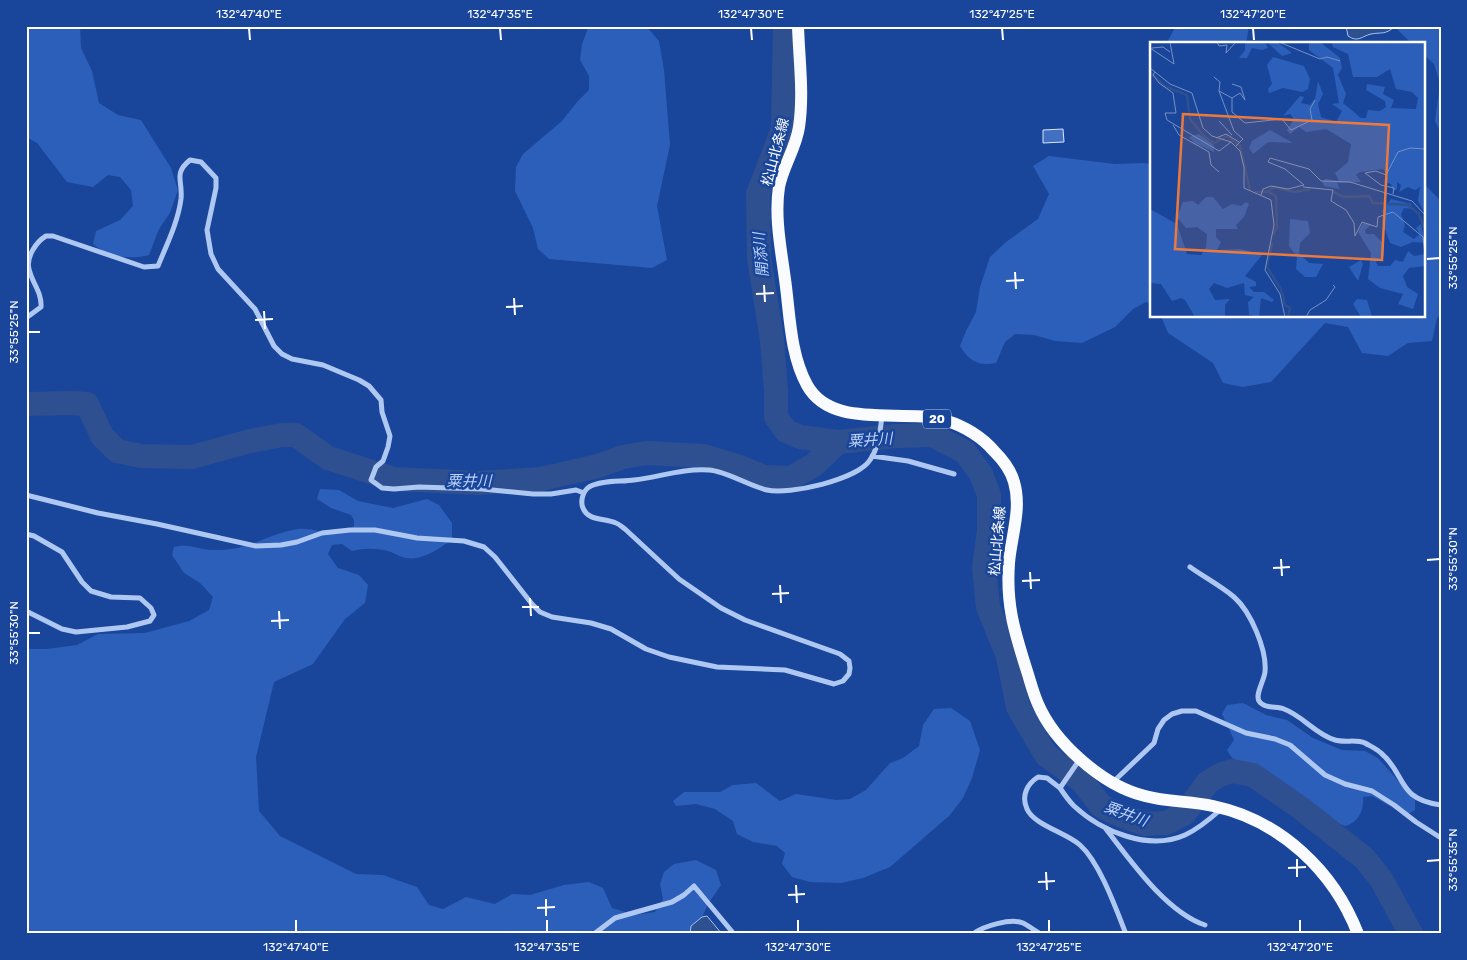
<svg xmlns="http://www.w3.org/2000/svg" width="1467" height="960" font-family="Rubik,'Noto Sans JP',sans-serif">
<style>
.green{fill:#2c5fb9}
.water{fill:#2f5090;stroke:#a2c1f4}
.lines{fill:none;stroke-linecap:round;stroke-linejoin:round}
.river{stroke:#2f5090;stroke-width:24}
.building{fill:#4270c1;stroke:#d7e4fc}
.minor{stroke:#afc8f2;stroke-width:5}
.primary{stroke:#fafbff;stroke-width:12}
.ticks{fill:none;stroke:#fff;stroke-width:2}
.labels{text-anchor:middle;stroke-width:5;stroke-linejoin:round;paint-order:stroke}
.shield{fill:#19469b;stroke:#bac8e1;stroke-width:1}
.shield-label{font-size:12px;font-weight:bold;fill:#fff}
.street-label{font-size:14px;fill:#fff;stroke:#19469b}
.water-label{font-size:15px;font-style:italic;fill:#bcd2f8;stroke:#19469b}
.inset-river{fill:none;stroke:#2f5090;stroke-width:2.5}
.inset-road{fill:none;stroke:#7590c3;stroke-width:1}
.view{fill:#ed7a3d;fill-opacity:0.15;stroke:#ed7a3d;stroke-width:2.5}
.inset-edge{fill:none;stroke:#fff;stroke-width:2.5}
.neatline{fill:none;stroke:#fff;stroke-width:2}
.ticks-label{font-size:12px;text-anchor:middle;fill:#fff}
</style>
<rect width="100%" height="100%" fill="#19469b"/>
<path class="green" d="M 26,26 L 80,26 L 81,48 L 92,71 L 99,103 L 118,115 L 141,120 L 171,168 L 178,190 L 170,213 L 159,229 L 149,255 C 130,260 108,257 93,244 L 96,231 L 120,220 L 133,206 L 131,190 L 120,177 L 108,175 L 93,187 L 67,182 L 37,143 L 26,137 Z
M 589,26 L 646,26 L 659,41 L 664,70 L 670,145 L 657,206 L 667,260 L 652,268 L 549,259 L 538,249 L 533,228 L 515,191 L 516,167 L 523,154 L 562,121 L 577,102 L 589,90 L 589,76 L 580,60 L 582,44 Z
M 1176,26 L 1249,26 L 1246,44 L 1166,44 Z
M 1394,26 L 1441,26 L 1441,133 L 1435,121 L 1440,83 L 1434,64 L 1423,54 L 1423,44 L 1412,44 Z
M 1049,156 L 1115,164 L 1144,163 L 1151,164 L 1151,303 L 1146,302 L 1133,309 L 1115,327 L 1082,343 L 1055,341 L 1034,335 L 1015,334 L 1005,342 L 996,363 C 978,366 970,362 960,346 L 966,331 L 976,312 L 980,287 L 990,257 L 1006,242 L 1038,219 L 1049,194 L 1033,166 Z
M 1423,183 L 1441,201 L 1441,314 L 1437,318 L 1432,341 L 1408,343 L 1388,356 L 1362,353 L 1348,327 L 1325,323 L 1271,382 L 1243,387 L 1223,383 L 1213,363 L 1168,333 L 1161,316 L 1423,316 Z
M 320,489 L 339,490 L 358,501 L 393,508 L 427,499 L 439,505 L 452,523 L 452,540 C 439,548 423,561 406,558 C 401,557 396,554 391,552 C 377,548 366,548 352,551 L 342,544 L 332,545 L 328,554 L 338,568 L 359,575 L 368,585 L 365,603 L 345,619 L 313,664 L 274,682 L 256,757 L 259,811 L 280,836 L 356,874 L 383,875 L 417,887 L 429,905 L 443,909 L 466,897 L 495,904 L 512,894 L 530,895 L 564,885 L 589,882 L 603,888 L 612,908 L 635,915 L 655,912 L 663,899 L 660,884 L 664,872 L 674,864 L 696,860 L 716,870 L 721,885 L 708,904 L 702,917 L 691,926 L 690,934 L 26,934 L 26,649 L 47,649 L 77,645 L 98,634 L 145,633 L 189,621 L 209,610 L 213,597 L 200,583 L 184,573 L 172,555 L 174,547 C 189,543 197,549 212,550 C 218,550 225,550 231,549 C 254,546 275,532 298,529 C 320,527 334,542 354,526 L 354,520 L 351,515 L 331,508 L 317,499 Z
M 1243,703 L 1266,715 L 1287,720 L 1313,738 L 1342,750 L 1365,751 L 1378,758 L 1415,800 L 1415,810 L 1406,815 L 1372,796 L 1363,797 C 1364,810 1359,822 1345,826 L 1323,816 L 1287,786 L 1262,771 L 1232,758 L 1227,750 L 1234,740 L 1222,714 L 1227,705 Z
M 951,708 L 970,721 L 980,750 L 972,778 L 963,798 L 949,816 L 890,867 L 863,878 L 841,883 L 810,882 L 792,877 L 782,864 L 785,853 L 777,846 L 753,842 L 737,834 L 733,821 L 715,809 L 696,804 L 676,806 L 673,801 L 684,792 L 720,792 L 733,785 L 756,783 L 780,801 L 796,794 L 836,800 L 850,799 L 866,790 L 890,763 L 903,758 L 919,746 L 923,725 L 934,709 Z"/>
<path class="water" d="M 1346,26 L 1394,26 L 1394,27 C 1385,35 1382,32 1371,34 C 1362,36 1358,43 1348,36 Z
M 707,916 L 722,934 L 690,934 L 691,926 L 702,917 Z"/>
<g class="lines">
<path class="river" d="M 785,26 L 783,129 L 758,194 L 759,258 L 772,340 L 776,391 L 776,417 L 786,431 L 800,437 L 838,442
M 26,404 L 71,403 L 87,404 L 102,436 L 117,451 L 141,456 L 192,457 L 250,441 L 282,435 L 296,435 L 328,458 L 393,479 L 436,481 L 478,483 L 541,479 L 598,466 L 623,457 L 647,453 L 704,456 L 740,467 L 764,477 L 791,478 L 814,465 L 838,442 L 896,436 L 932,435 L 965,452 L 981,474 L 989,495 L 989,531 L 984,567 L 988,607 L 1008,656 L 1018,707 L 1046,755 L 1082,781 L 1101,806 L 1122,816 L 1146,824 L 1166,823 L 1184,814 L 1208,782 L 1220,775 L 1232,771 L 1253,775 L 1302,809 L 1364,858 L 1381,879 L 1411,934"/>
</g>
<path class="building" d="M 1063,129 L 1064,142 L 1043,143 L 1043,130 Z"/>
<g class="lines">
<path class="minor" d="M 26,318 L 41,307 C 42,292 32,283 29,269 C 26,257 36,242 46,236 L 53,236 L 144,267 L 158,266 C 167,244 178,222 181,199 C 183,180 173,174 190,160 L 201,162 L 216,178 L 216,188 L 207,230 L 211,254 L 218,269 L 255,309 L 274,346 L 282,354 L 292,359 L 323,365 L 359,380 L 369,386 L 381,400 L 382,412 L 390,436 L 388,447 L 383,461 L 376,467 L 371,480 L 382,488 L 394,489 L 419,487 L 482,489 L 533,494 L 551,494 L 576,490 L 584,493
M 872,456 L 908,461 L 954,474
M 26,495 L 98,513 L 157,524 L 256,546 L 281,545 L 297,542 L 322,533 L 350,530 L 375,530 L 417,538 L 464,541 L 484,547 L 495,557 L 532,604 L 540,612 L 552,617 L 591,623 L 611,629 L 646,649 L 669,657 L 717,667 L 785,670 L 834,684 L 843,681 L 849,674 L 850,668 L 849,661 L 840,654 L 745,620 L 721,608 L 679,579 L 625,529 C 622,527 619,524 616,523 C 604,518 588,521 583,508 C 580,501 583,491 589,487 C 601,480 621,482 634,480 C 659,477 684,468 709,470 C 726,471 749,486 767,490 C 789,495 857,480 870,460 C 879,447 880,431 882,416
M 26,534 L 34,536 L 62,552 L 82,582 L 91,591 L 111,597 L 140,598 L 151,608 L 154,615 L 150,621 L 127,627 L 76,632 L 62,629 L 26,611
M 1190,567 C 1204,577 1221,586 1234,597 C 1251,612 1267,650 1265,672 C 1264,681 1255,694 1259,701 C 1264,709 1277,706 1284,709 C 1303,716 1315,734 1335,740 C 1345,743 1356,739 1365,743 C 1370,746 1377,749 1381,753 C 1407,775 1396,799 1441,805
M 1080,759 L 1060,788 L 1047,778 L 1038,777 C 1027,784 1021,796 1027,809 C 1034,825 1067,833 1080,845 C 1100,863 1116,909 1126,934
M 1112,783 L 1154,743 L 1158,729 L 1164,720 L 1172,714 L 1182,711 L 1196,711 L 1246,733 L 1275,739 L 1290,745 L 1325,775 L 1345,784 L 1372,791 L 1394,805 L 1416,822 L 1441,838
M 1060,788 C 1064,794 1069,801 1074,806 C 1102,832 1149,851 1185,835 C 1198,829 1210,819 1220,810
M 1106,829 C 1130,860 1166,912 1205,925
M 594,934 L 615,918 L 672,902 L 684,895 L 694,886 L 734,934
M 973,934 C 983,926 1011,918 1023,923 C 1029,926 1035,931 1041,934"/>
<path class="primary" d="M 798,26 C 799,59 804,94 799,127 C 796,148 783,166 779,187 C 774,219 782,254 786,287 C 790,319 791,356 807,385 C 832,431 905,407 947,421 C 964,426 982,437 994,451 C 1002,459 1011,471 1014,482 C 1022,509 1011,537 1009,563 C 1006,604 1014,630 1026,668 C 1030,680 1033,693 1038,704 C 1047,725 1063,744 1080,759 C 1098,775 1120,790 1145,796 C 1167,802 1191,801 1213,806 C 1280,820 1334,871 1358,934"/>
</g>
<path class="ticks" d="M 249,28 L 250,40M 500,28 L 501,40M 751,28 L 752,40M 1002,28 L 1003,40M 1253,28 L 1254,40M 1427,259 L 1440,258M 1015,272 L 1016,289M 1006,281 L 1024,280M 764,285 L 765,302M 756,294 L 774,293M 514,298 L 515,315M 506,307 L 523,306M 264,311 L 265,329M 255,320 L 273,319M 28,332 L 40,332M 1281,559 L 1282,576M 1427,560 L 1440,559M 1273,568 L 1290,567M 1030,572 L 1031,589M 1022,581 L 1040,580M 780,585 L 781,603M 772,594 L 789,593M 530,598 L 531,616M 522,607 L 539,607M 279,611 L 280,629M 271,621 L 289,620M 28,633 L 40,633M 1297,859 L 1297,877M 1427,861 L 1440,860M 1288,868 L 1306,867M 1046,872 L 1047,890M 1038,882 L 1055,881M 796,885 L 797,903M 788,895 L 805,894M 546,899 L 546,916M 537,908 L 555,907M 296,920 L 296,932M 547,920 L 547,932M 798,920 L 798,932M 1049,920 L 1049,932M 1300,920 L 1300,932"/>
<g class="labels">
<rect class="shield" x="923" y="409.5" width="28" height="19" rx="4"/>
<g class="shield-label">
<text x="937" y="423">20</text>
</g>
<g class="street-label">
<text transform="translate(775 152) rotate(-75)" y="5">松山北条線</text>
<text transform="translate(997 541) rotate(-85)" y="5">松山北条線</text>
</g>
<g class="water-label">
<text transform="translate(761 255) rotate(-95)" y="5">開添川</text>
<text transform="translate(870 440) rotate(-4)" y="5">粟井川</text>
<text x="469" y="486">粟井川</text>
<text transform="translate(1126 814) rotate(20)" y="5">粟井川</text>
</g>
</g>
<g transform="translate(1150 42)">
<rect width="275" height="275" fill="#19469b"/>
<path d="M 95,0 L 115,0 L 118,6 L 112,8 L 102,6 L 97,16 L 89,16 L 95,8 ZM 117,0 L 127,0 L 142,11 L 132,14 ZM 159,0 L 170,0 L 190,16 L 192,26 L 188,33 L 196,52 L 193,61 L 211,76 L 216,76 L 218,68 L 230,69 L 236,65 L 235,59 L 216,48 L 217,42 L 235,45 L 233,52 L 244,58 L 241,66 L 266,67 L 268,56 L 262,50 L 246,47 L 240,27 L 227,35 L 203,35 L 198,12 L 183,5 L 182,1 L 275,0 L 275,171 L 268,159 L 270,145 L 265,148 L 258,145 L 249,150 L 251,143 L 247,140 L 247,147 L 243,149 L 241,142 L 234,140 L 238,134 L 233,127 L 210,130 L 206,133 L 211,140 L 187,141 L 190,147 L 174,144 L 172,139 L 176,137 L 189,139 L 185,131 L 198,120 L 201,102 L 176,87 L 156,90 L 149,85 L 140,92 L 137,88 L 144,77 L 140,72 L 133,74 L 150,54 L 154,55 L 151,61 L 160,63 L 165,57 L 168,39 L 173,52 L 168,62 L 171,75 L 186,80 L 192,69 L 182,62 L 189,61 L 183,26 L 159,8 ZM 123,15 L 154,24 L 160,37 L 158,47 L 152,50 L 133,46 L 119,51 L 118,47 L 122,42 L 117,23 ZM 120,88 L 143,101 L 118,100 L 103,112 L 99,106 L 102,99 ZM 49,92 L 64,103 L 64,110 L 44,101 L 39,95 ZM 56,155 L 63,155 L 73,167 L 82,162 L 91,164 L 96,160 L 99,162 L 94,175 L 86,183 L 88,187 L 66,187 L 66,195 L 71,200 L 67,208 L 91,207 L 112,213 L 95,234 L 106,240 L 106,244 L 99,245 L 104,250 L 114,250 L 124,258 L 122,260 L 111,256 L 109,275 L 99,273 L 98,260 L 104,255 L 95,253 L 94,241 L 77,246 L 64,241 L 59,247 L 65,258 L 80,257 L 75,263 L 75,275 L 45,275 L 35,258 L 31,256 L 22,259 L 11,242 L 0,241 L 0,167 L 27,182 L 37,212 L 51,213 L 56,205 L 57,192 L 47,185 L 36,186 L 27,175 L 33,160 L 43,159 L 48,163 ZM 241,157 L 261,162 L 262,167 L 254,166 L 251,172 L 255,183 L 253,190 L 264,197 L 270,192 L 266,186 L 271,182 L 275,201 L 263,200 L 251,205 L 240,201 L 232,179 L 236,173 L 232,169 ZM 140,177 L 158,179 L 160,191 L 150,201 L 149,211 L 159,221 L 173,222 L 166,235 L 155,235 L 146,227 L 147,215 L 139,204 ZM 213,181 L 221,183 L 215,188 L 216,192 L 224,192 L 234,202 L 234,213 L 226,220 L 228,224 L 240,224 L 245,218 L 253,220 L 258,209 L 264,214 L 275,212 L 275,224 L 259,226 L 253,234 L 257,245 L 268,252 L 263,267 L 248,262 L 253,252 L 230,246 L 218,237 L 221,211 L 208,190 ZM 211,218 L 213,222 L 208,239 L 199,225 ZM 207,257 L 217,258 L 222,275 L 211,275 L 203,262 Z" fill="#2c5fb9"/>
<path class="inset-river" d="M 0,30 L 14,44 L 37,53 L 40,77 L 55,95 L 64,101 L 77,94 L 90,104 L 100,148M 182,149 L 193,155 L 219,154 L 223,161 L 258,163 L 269,172 L 275,188M 105,150 L 117,150 L 124,145 L 144,150 L 161,147M 118,150 L 126,154 L 127,185 L 123,193M 122,201 L 117,225 L 131,247 L 135,263 L 140,266 L 138,275"/>
<path class="inset-road" d="M 67,0 L 69,4 L 77,3 L 76,11 L 86,0M 129,0 L 170,17 L 177,15 L 190,19M 0,6 L 24,22 L 20,0M 2,6 L 13,5 L 20,10M 0,26 L 20,42 L 42,51 L 53,86 L 62,94 L 81,100 L 90,109 L 94,125 L 94,146 L 121,158 L 124,183 L 115,228 L 130,252 L 135,275M 5,30 L 3,33 L 9,41 L 23,51 L 26,71 L 15,71 L 17,78 L 69,109 L 81,100M 64,35 L 70,40 L 69,49M 82,56 L 90,51 L 95,58 L 91,45 L 82,42M 69,79 L 82,93M 23,83 L 29,93 L 59,110 L 61,123 L 69,130M 66,96 L 76,92 L 89,100M 86,104 L 93,97 L 84,89 L 69,49 L 82,56 L 82,70 L 95,81 L 132,77 L 141,88 L 162,78 L 160,67 L 165,58M 153,145 L 183,148 L 181,159 L 196,168 L 204,181 L 205,194 L 212,180 L 227,185 L 228,175 L 243,170 L 273,195 L 275,212M 243,152 L 244,146 L 231,143 L 215,131 L 226,129 L 236,133 L 248,110 L 260,106 L 275,107M 111,153 L 113,147 L 121,144 L 138,147 L 154,143 L 135,127 L 118,120 L 120,116 L 159,127 L 171,139 L 200,140 L 262,159 L 275,173M 156,275 L 160,268 L 176,258 L 185,245 L 183,243"/>
<path class="view" d="M 33,72 L 239,83 L 232,218 L 25,207 Z"/>
<rect width="275" height="275" class="inset-edge"/>
</g>
<rect width="1467" height="960" fill="none" stroke="#19469b" stroke-width="55"/>
<rect x="28" y="28" width="1412" height="904" class="neatline"/>
<g class="ticks-label">
<text x="249" y="18">132°47'40"E</text>
<text x="500" y="18">132°47'35"E</text>
<text x="751" y="18">132°47'30"E</text>
<text x="1002" y="18">132°47'25"E</text>
<text x="1253" y="18">132°47'20"E</text>
<text transform="translate(1453 258) rotate(-90)" y="4">33°55'25"N</text>
<text transform="translate(14 332) rotate(-90)" y="4">33°55'25"N</text>
<text transform="translate(1453 559) rotate(-90)" y="4">33°55'30"N</text>
<text transform="translate(14 633) rotate(-90)" y="4">33°55'30"N</text>
<text transform="translate(1453 860) rotate(-90)" y="4">33°55'35"N</text>
<text x="296" y="951">132°47'40"E</text>
<text x="547" y="951">132°47'35"E</text>
<text x="798" y="951">132°47'30"E</text>
<text x="1049" y="951">132°47'25"E</text>
<text x="1300" y="951">132°47'20"E</text>
</g>
</svg>
